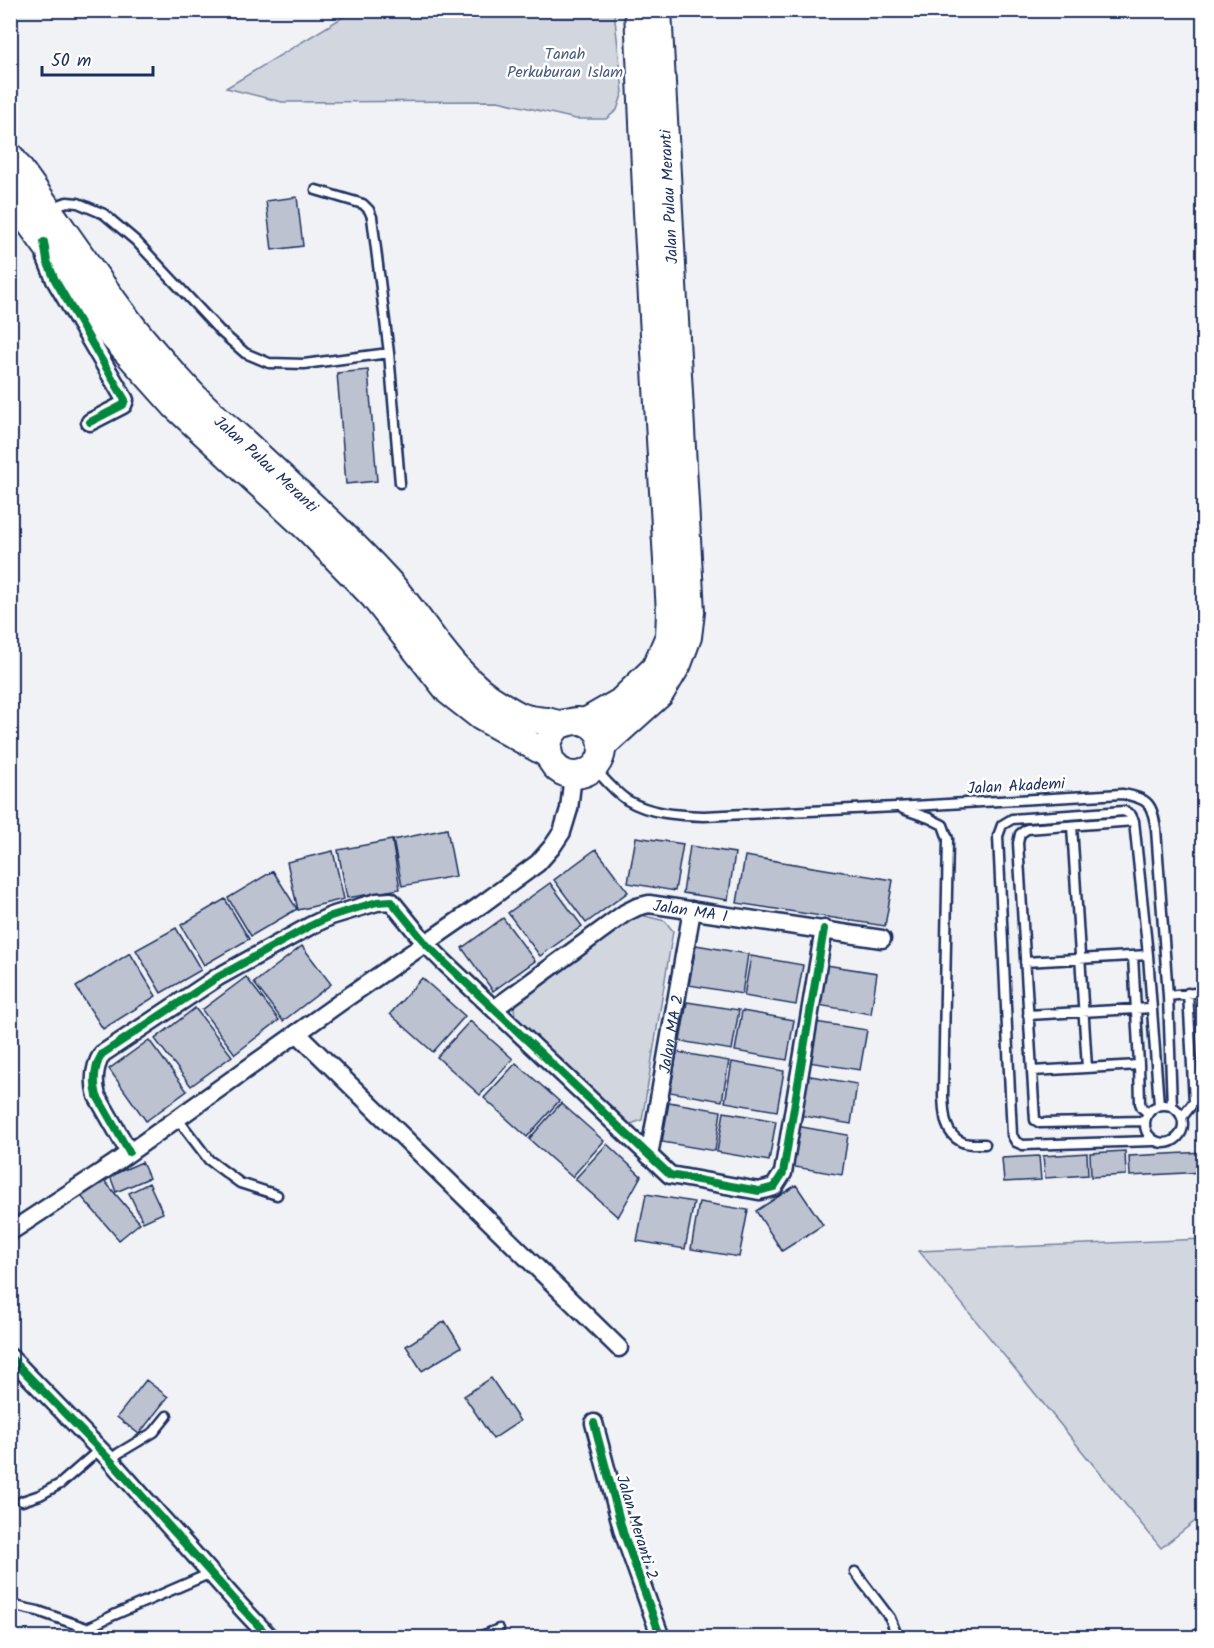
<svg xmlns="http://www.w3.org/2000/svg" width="1214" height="1648" font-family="Kalam,sans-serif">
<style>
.green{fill:#d2d6df;stroke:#76829e;stroke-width:1.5}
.building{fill:#bcc2d0;stroke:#1b2f5e;stroke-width:1.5}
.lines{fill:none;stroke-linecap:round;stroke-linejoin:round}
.lane-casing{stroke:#1b2f5e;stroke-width:13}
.street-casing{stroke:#1b2f5e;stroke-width:21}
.primary-casing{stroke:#1b2f5e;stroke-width:30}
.lane{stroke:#fff;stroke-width:8}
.street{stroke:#fff;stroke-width:16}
.primary{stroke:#fff;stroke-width:26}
.cycleway-casing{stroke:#fff;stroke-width:11}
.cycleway{stroke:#00873e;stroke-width:8}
.labels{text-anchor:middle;stroke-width:5;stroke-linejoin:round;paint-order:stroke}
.park-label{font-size:16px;fill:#49597e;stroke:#fff}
.street-label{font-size:16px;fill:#1b2f5e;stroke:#fff}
</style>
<rect width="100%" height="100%" fill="#f1f2f5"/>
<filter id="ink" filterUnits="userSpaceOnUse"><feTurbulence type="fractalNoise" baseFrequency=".0167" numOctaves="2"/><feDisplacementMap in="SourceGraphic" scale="12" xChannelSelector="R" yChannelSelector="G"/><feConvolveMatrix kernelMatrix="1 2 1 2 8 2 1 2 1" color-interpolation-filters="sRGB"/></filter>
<g filter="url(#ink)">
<path class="green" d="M 614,11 L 623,92 L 617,110 L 606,119 L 576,119 L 498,101 L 282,102 L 226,88 L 353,11 Z
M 637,914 L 665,921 L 673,931 L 642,1120 L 626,1126 L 515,1021 L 514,1005 Z
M 1203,1239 L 1203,1515 L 1161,1548 L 919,1251 Z"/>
<path class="building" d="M 297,197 L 303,246 L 272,250 L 266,201 Z
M 368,370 L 377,481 L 346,484 L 337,373 Z
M 447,829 L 456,876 L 402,886 L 393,840 Z
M 636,837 L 683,844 L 675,891 L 628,883 Z
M 392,840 L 400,889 L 347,898 L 338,850 Z
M 690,846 L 735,853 L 728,900 L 683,893 Z
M 596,849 L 628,892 L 586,923 L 554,880 Z
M 333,851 L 344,899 L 298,910 L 287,862 Z
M 745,856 L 893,880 L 885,926 L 737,903 Z
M 273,871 L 297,909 L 251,936 L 228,898 Z
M 550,883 L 582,926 L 540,956 L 508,913 Z
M 225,899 L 249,939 L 204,965 L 181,925 Z
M 503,918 L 535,961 L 493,991 L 462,948 Z
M 176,928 L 201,970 L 161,993 L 136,950 Z
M 696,945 L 748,954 L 742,994 L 689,985 Z
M 302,946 L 331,984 L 283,1021 L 254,983 Z
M 130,953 L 156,996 L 103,1029 L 76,987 Z
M 751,956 L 803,965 L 796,1005 L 744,996 Z
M 826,965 L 877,973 L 871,1014 L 818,1005 Z
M 246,977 L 279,1020 L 235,1054 L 202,1010 Z
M 422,978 L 465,1016 L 433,1052 L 390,1014 Z
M 687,1002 L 739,1010 L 732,1050 L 680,1041 Z
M 195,1008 L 232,1056 L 191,1086 L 155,1039 Z
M 742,1011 L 794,1020 L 787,1060 L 735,1051 Z
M 470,1021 L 513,1059 L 480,1095 L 437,1057 Z
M 815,1022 L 867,1030 L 860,1070 L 808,1062 Z
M 149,1040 L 187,1091 L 146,1121 L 109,1069 Z
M 677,1052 L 729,1061 L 722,1101 L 670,1092 Z
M 732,1062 L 784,1071 L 777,1111 L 725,1102 Z
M 516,1063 L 559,1101 L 527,1137 L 484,1098 Z
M 805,1075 L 857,1084 L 851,1124 L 798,1115 Z
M 669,1102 L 721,1111 L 715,1151 L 662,1142 Z
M 561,1103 L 604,1141 L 572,1177 L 529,1139 Z
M 724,1112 L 776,1121 L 769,1161 L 717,1152 Z
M 796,1126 L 848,1135 L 842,1175 L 789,1166 Z
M 607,1144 L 641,1176 L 618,1217 L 575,1179 Z
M 1125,1151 L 1126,1175 L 1091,1177 L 1090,1153 Z
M 1204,1152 L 1204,1172 L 1130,1176 L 1129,1156 Z
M 1087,1153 L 1088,1175 L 1045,1178 L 1043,1156 Z
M 1039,1156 L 1041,1180 L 1004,1182 L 1002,1158 Z
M 142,1162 L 149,1178 L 116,1192 L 110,1176 Z
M 102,1178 L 140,1223 L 119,1240 L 81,1196 Z
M 149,1183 L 163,1213 L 143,1222 L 129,1193 Z
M 796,1185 L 823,1225 L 782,1251 L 756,1211 Z
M 646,1194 L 694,1202 L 685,1249 L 637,1241 Z
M 699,1202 L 748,1210 L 739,1257 L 691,1249 Z
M 445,1321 L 461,1347 L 422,1371 L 406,1346 Z
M 491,1378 L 520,1421 L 493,1439 L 464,1396 Z
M 146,1380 L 168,1397 L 139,1434 L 117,1417 Z"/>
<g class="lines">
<g class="lane-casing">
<path id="lane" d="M 50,208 L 67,202 L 78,203 L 104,214 L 136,241 L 220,331 L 245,353 L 269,363 L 304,364 L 389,353 L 372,217 L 369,210 L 363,204 L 316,190
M 389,353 L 400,483
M 596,770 C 605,780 615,792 627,800 C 650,814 678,815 704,816 L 896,807 L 1122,794 C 1149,798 1152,804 1156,829 L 1168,996 L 1172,1106
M 903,809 L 929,818 L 943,825 L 948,839 L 943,1096 C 944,1113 944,1134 962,1142 C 968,1145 978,1144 985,1144
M 1134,821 L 1027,829 L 1020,834 L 1018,843 L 1035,1120 L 1040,1123 L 1145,1121
M 1072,826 L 1087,1068
M 1133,956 L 1139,1065 L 1140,1103 L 1142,1108 L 1148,1113
M 1025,962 L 1148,955
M 1188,993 L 1194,1102
M 1168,996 L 1204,992
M 1028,1015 L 1152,1008
M 1032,1071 L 1139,1065
M1145 1124a19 19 0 1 1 38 0a19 19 0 1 1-38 0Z
M 1183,1116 L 1194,1102 L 1204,1102
M 177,1118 L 209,1160 L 240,1183 L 277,1195
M 1153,1141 L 1023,1145 L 1016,1142 L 1012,1135 L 998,836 L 1002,825 L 1012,819 L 1124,811 L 1131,815 L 1134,821 L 1148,955 L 1159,1105
M 110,1460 L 119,1453 L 154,1432 L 167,1416
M 22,1501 L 40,1495 L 60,1484 L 99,1450
M 855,1572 L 890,1618 L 898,1638
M 10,1605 L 38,1611 L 86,1628
M 67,1638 L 114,1615 L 211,1573
M 476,1638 L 499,1629"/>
</g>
<g class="street-casing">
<g id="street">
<path d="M 46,258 L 55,280 L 125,400 L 123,405 L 90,422"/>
<path id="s1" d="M 494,1009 L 625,913 L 637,907 L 649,904 L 882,939"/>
<path d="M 297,1033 L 619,1348"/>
<path d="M 129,1152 L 97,1096 C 93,1081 94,1067 102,1054 L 218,977 L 310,926 L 331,916 L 377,902 L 391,901 L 426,944 L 444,962 L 670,1175 L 759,1191 L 774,1187 L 783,1173 L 824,929"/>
<path id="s2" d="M 649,1156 L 692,910"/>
<path d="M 10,1232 L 112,1165 L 345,999 L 481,905 L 538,863 L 552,847 L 562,832 L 569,809 L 573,775"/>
<path d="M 10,1357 L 110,1460 L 241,1607 L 270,1638"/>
<path d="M 594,1423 L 623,1532 L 661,1638"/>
</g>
</g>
<g class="primary-casing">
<g id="primary">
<path id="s3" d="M 10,156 C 50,210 87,266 127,319 C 146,345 170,370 191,393 C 208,411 227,427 245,443 C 293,488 342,531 386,579 C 425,621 451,676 501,705 C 508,709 515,714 523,717 C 530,720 539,720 547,721 C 551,722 557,724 561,724 C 570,723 576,719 585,722 C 607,730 608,762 587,772 C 557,786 532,747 561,724"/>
<path d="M 10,196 L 108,331 L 176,407 L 310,531 L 373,596 L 449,692 L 481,717 L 549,755"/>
<path d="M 585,722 L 620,702 L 655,668 L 669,636 L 670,613 L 647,212 L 638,10"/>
<path d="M 602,746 L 660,694 L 678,664 L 688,637 L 691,612 L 658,10"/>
</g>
</g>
<use href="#lane" class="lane"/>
<use href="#street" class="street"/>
<use href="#primary" class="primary"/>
<g class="cycleway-casing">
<path id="cycleway" d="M 44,242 L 47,261 L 55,280 L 125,400 L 123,405 L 90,422
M 129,1152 L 97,1096 C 93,1081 94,1067 102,1054 L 218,977 L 310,926 L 331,916 L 377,902 L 391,901 L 426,944 L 444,962 L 670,1175 L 759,1191 L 774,1187 L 783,1173 L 824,929
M 10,1357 L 110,1460 L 241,1607 L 270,1638
M 594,1423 L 623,1532 L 661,1638"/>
</g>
<use href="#cycleway" class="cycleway"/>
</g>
</g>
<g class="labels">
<g class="park-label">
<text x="565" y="59">Tanah<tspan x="565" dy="18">Perkuburan Islam</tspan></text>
</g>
<g class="street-label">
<text transform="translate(668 197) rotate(-93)" y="6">Jalan Pulau Meranti</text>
<text dy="6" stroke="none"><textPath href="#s3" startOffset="402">Jalan Pulau Meranti</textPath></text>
<text transform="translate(1016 785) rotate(-3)" y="6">Jalan Akademi</text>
<text dy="6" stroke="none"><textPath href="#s1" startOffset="230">Jalan MA 1</textPath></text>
<text dy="6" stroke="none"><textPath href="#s2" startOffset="124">Jalan MA 2</textPath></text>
<text transform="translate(638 1527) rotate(73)" y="6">Jalan Meranti 2</text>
</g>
</g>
<rect width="1214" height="1648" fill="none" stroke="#fff" stroke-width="36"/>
<rect x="18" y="18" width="1178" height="1612" fill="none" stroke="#1b2f5e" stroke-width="2" filter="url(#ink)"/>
<path d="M42 66v9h111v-9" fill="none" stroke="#1b2f5e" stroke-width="3"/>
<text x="51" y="66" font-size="18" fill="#1b2f5e" stroke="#ffffff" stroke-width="4.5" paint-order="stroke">50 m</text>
</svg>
